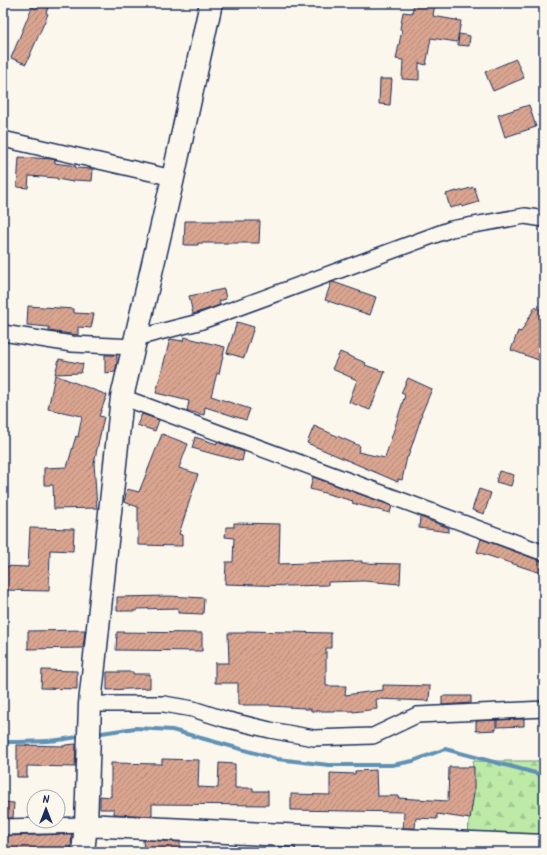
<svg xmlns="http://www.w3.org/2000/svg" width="547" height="855" font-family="Kalam,sans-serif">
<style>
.forest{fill:url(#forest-firs);stroke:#6c8c82}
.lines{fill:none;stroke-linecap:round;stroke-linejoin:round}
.stream{stroke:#5f91b5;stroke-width:4}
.building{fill:url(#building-hatch);stroke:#1b2f5e}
.street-casing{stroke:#1b2f5e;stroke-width:18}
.secondary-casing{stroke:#1b2f5e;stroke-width:25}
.street{stroke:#fbf7ec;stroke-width:15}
.secondary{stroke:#fbf7ec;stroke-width:22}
</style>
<defs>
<pattern id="forest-firs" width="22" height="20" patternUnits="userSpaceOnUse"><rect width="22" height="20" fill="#bdeaa7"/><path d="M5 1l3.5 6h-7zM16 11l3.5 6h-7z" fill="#a2c992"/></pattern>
<pattern id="building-hatch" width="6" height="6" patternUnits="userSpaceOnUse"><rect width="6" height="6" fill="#daa590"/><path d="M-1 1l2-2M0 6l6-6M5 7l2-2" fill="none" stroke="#b08779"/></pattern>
</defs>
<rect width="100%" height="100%" fill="#fbf7ec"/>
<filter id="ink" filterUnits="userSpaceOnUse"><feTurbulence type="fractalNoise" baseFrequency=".025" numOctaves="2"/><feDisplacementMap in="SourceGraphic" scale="8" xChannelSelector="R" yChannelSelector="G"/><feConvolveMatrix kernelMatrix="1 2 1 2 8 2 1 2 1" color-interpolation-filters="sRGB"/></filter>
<g filter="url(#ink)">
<path class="forest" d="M 473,761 L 543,761 L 544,763 L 544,852 L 467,852 Z"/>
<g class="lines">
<path class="stream" d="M 95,734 L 135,728 L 172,730 L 277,759 L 329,765 L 392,765 L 413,761 L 445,749 L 539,774 L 544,774
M 3,742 C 30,742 56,742 82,736"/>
</g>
<path class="building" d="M 39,3 L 50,3 L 46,13 L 48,14 L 26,64 L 11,58 L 32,7 L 36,9 Z
M 414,3 L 435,3 L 433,16 L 461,21 L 457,42 L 431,38 L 426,65 L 419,63 L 419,80 L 402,79 L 403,60 L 396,59 L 402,30 L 400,29 L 403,12 L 412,13 Z
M 459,34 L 470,36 L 469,46 L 458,45 Z
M 516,59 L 524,78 L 493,91 L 485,72 Z
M 380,79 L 392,79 L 390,105 L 379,104 Z
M 529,105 L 536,127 L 505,137 L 498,115 Z
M 19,157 L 52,159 L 55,160 L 55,163 L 76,166 L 75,168 L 93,169 L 92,181 L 74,180 L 73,182 L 57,179 L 57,178 L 29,176 L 28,188 L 17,187 Z
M 474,187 L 479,202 L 462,207 L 462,205 L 450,208 L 446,194 L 457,191 L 457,192 Z
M 185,221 L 260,221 L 259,243 L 198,243 L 198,245 L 184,245 Z
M 333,282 L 376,297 L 370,315 L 325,300 L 331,283 Z
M 224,289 L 226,299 L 219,301 L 220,305 L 193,314 L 189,296 Z
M 28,306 L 74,309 L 74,313 L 94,314 L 91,328 L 78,327 L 78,335 L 49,331 L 49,327 L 27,325 Z
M 535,307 L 544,312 L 544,362 L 511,350 L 518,331 L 521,332 Z
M 237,322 L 254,327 L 244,358 L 227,353 Z
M 184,337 L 225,347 L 219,374 L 217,373 L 211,396 L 250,409 L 246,420 L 205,407 L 204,415 L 187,411 L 189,401 L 156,393 L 170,339 L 183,341 Z
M 340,352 L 366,363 L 365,365 L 385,372 L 370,410 L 349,402 L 357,380 L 332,369 Z
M 105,355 L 117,355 L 117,363 L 115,372 L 105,373 Z
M 59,359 L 83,364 L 81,373 L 55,374 Z
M 55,375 L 107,395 L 99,416 L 104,417 L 94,463 L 97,508 L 54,509 L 53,485 L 44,485 L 44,468 L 67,467 L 76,436 L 78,437 L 82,416 L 48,409 Z
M 408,378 L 432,389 L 421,415 L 422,415 L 408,457 L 407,457 L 402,480 L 398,479 L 398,482 L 307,443 L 314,426 L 360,446 L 358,452 L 385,458 L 405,395 L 401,393 Z
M 142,414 L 159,420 L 155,431 L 137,425 Z
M 162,434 L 188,444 L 179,468 L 198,474 L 179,534 L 182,535 L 182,546 L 138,545 L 138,507 L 124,502 L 127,489 L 139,492 Z
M 195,437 L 217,444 L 217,442 L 244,452 L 242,461 L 217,455 L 192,448 Z
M 499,471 L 514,475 L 511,486 L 496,482 Z
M 313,477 L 392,506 L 390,513 L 352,503 L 353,501 L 310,489 Z
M 479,489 L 491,493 L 484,514 L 472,510 Z
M 420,517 L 449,528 L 449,532 L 419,528 Z
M 234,523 L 280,524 L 279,564 L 362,561 L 362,563 L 401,564 L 400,584 L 364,581 L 328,582 L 328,585 L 290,586 L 225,584 L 226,562 L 233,562 L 234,538 L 225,537 L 226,527 L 234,527 Z
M 30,528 L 74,529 L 73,551 L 50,550 L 49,591 L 3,590 L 3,566 L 28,567 Z
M 481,539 L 544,562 L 544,574 L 477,552 Z
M 169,596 L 204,598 L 203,614 L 178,613 L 178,608 L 137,609 L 137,611 L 117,611 L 117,597 Z
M 85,630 L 83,648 L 28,649 L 28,631 Z
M 246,631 L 331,633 L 331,648 L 326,648 L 326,686 L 346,686 L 345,695 L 383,690 L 383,685 L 430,686 L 429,701 L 376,699 L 377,709 L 353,712 L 353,711 L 311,711 L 311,709 L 304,709 L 304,708 L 270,706 L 270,705 L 238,705 L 238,683 L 215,683 L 215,663 L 229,663 L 228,633 L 246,633 Z
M 117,632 L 202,633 L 202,651 L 116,650 Z
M 42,670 L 77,671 L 77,689 L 41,688 Z
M 107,672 L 133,672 L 133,674 L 150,674 L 150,688 L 107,690 Z
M 442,696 L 471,696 L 471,703 L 442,705 Z
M 524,719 L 524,726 L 497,727 L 497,720 Z
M 496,720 L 496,730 L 476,731 L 476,721 Z
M 76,744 L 75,767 L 27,766 L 27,777 L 17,777 L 17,745 L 65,746 L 65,745 Z
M 162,759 L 199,760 L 198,787 L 218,788 L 219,763 L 235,764 L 235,788 L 253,788 L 253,791 L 268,791 L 268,805 L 152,804 L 152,816 L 114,814 L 114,809 L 100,809 L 100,796 L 111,797 L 111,763 L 162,764 Z
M 449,767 L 474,767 L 474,793 L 470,819 L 437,814 L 437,819 L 416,818 L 415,828 L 403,828 L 404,812 L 291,810 L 291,794 L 330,795 L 330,773 L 355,774 L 355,771 L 376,770 L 377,796 L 399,796 L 398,798 L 448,801 Z
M 3,802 L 14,803 L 13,818 L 3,818 Z
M 72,834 L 71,847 L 65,847 L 65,852 L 3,852 L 3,836 Z
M 143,840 L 180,842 L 180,852 L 144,852 Z"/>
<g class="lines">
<g class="street-casing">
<path id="street" d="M 3,139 L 173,178
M 3,333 L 72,344 L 134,347
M 136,338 L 199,322 L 451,229 L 525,216 L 544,219
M 122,397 L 544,553
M 90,704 L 164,704 L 193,709 L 224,719 L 270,730 L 314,738 L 373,736 L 417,715 L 544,709
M 3,827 L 86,825
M 303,852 L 305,836"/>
</g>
<g class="secondary-casing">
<path id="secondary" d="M 86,825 L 305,836 L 544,846
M 83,852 L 86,825 L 90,704 L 122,397 L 173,178 L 211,3"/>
</g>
<use href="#street" class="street"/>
<use href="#secondary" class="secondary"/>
</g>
</g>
<rect width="547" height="855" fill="none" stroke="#fbf7ec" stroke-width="16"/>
<rect x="8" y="8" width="531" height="839" fill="none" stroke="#1b2f5e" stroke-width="1.5" filter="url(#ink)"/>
<g transform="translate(46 809)"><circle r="19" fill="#fbf7ec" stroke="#a1a7b3"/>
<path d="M0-3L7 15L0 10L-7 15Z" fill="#1b2f5e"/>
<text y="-6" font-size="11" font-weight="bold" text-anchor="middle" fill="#1b2f5e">N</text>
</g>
</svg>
